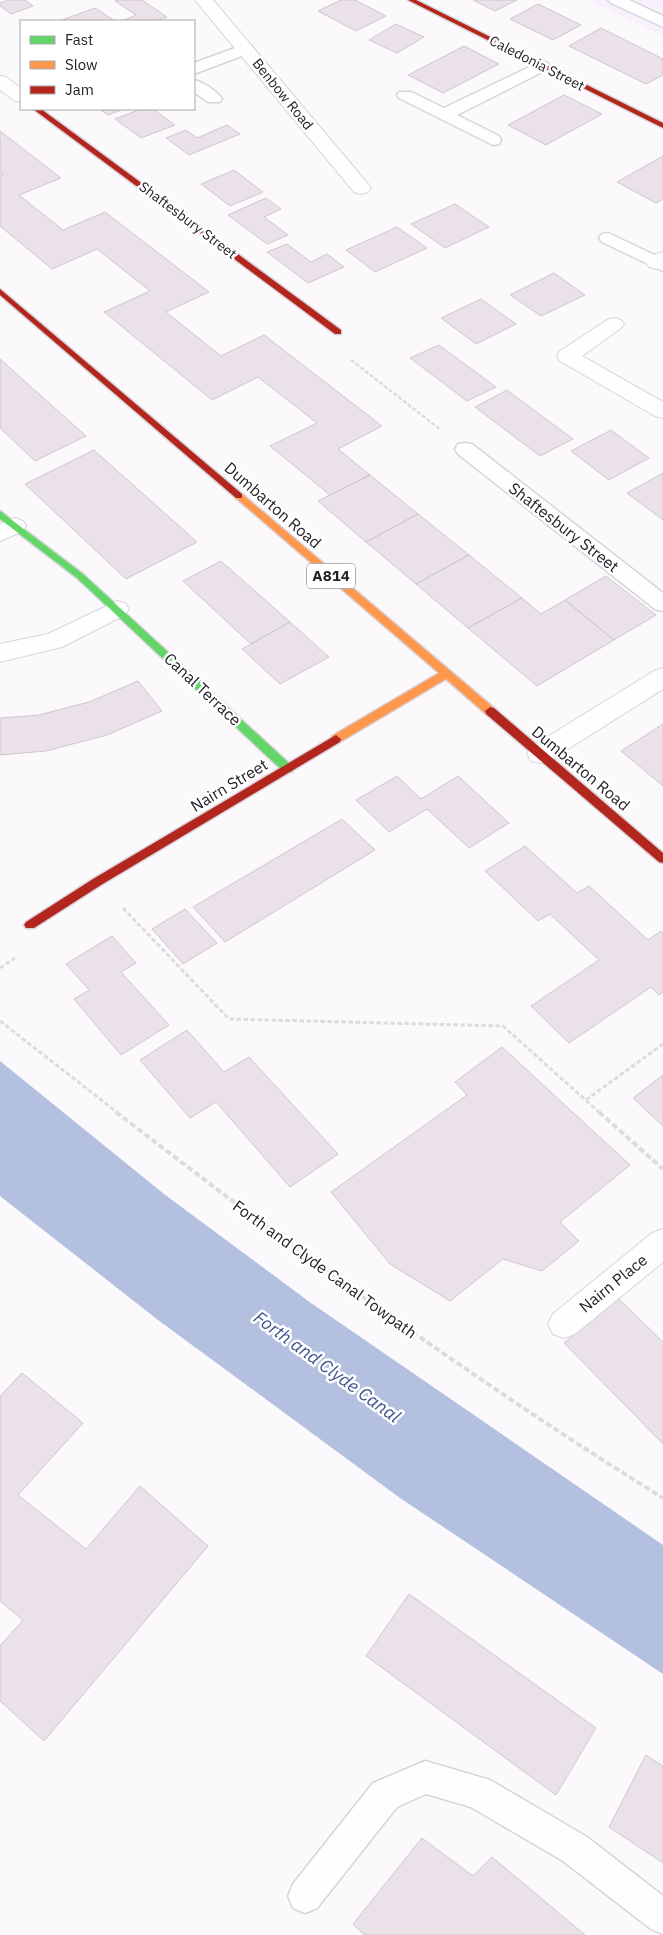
<svg xmlns="http://www.w3.org/2000/svg" width="663" height="1935" font-family="'IBM Plex Sans',sans-serif">
<style>
.built{fill:#f8f0fd}
.water{fill:#b3c0df}
.building{fill:#eae1e9;stroke:#cdc8cc}
.lines{fill:none;stroke-linecap:round;stroke-linejoin:round}
.lane-casing{stroke:#d8d4db;stroke-width:3}
.street-casing{stroke:#d8d4db;stroke-width:2}
.fast-casing{stroke:#d8d4db;stroke-width:3}
.slow-casing{stroke:#d8d4db;stroke-width:3}
.jam-casing{stroke:#d8d4db;stroke-width:3}
.path-far2{stroke:#dcdcdd;stroke-width:2.5;stroke-dasharray:4 2;stroke-linecap:butt}
.path-far1{stroke:#dcdcdd;stroke-width:3;stroke-dasharray:4.5 2.5;stroke-linecap:butt}
.path{stroke:#dcdcdd;stroke-width:4;stroke-dasharray:6 3;stroke-linecap:butt}
.lane{fill:#fefeff;fill-rule:evenodd}
.street{fill:#fefeff;fill-rule:evenodd}
.fast{fill:#63d668;fill-rule:evenodd}
.slow{fill:#ff974d;fill-rule:evenodd}
.jam{fill:#b3261e;fill-rule:evenodd}
.labels{text-anchor:middle;stroke-width:5;stroke-linejoin:round;paint-order:stroke}
.far-street-label{font-size:14px;fill:#26202a;stroke:#fff}
.shield{fill:#fff;stroke:#67636a;stroke-width:1}
.shield-label{font-size:15px;font-weight:bold;fill:#26202a}
.street-label{font-size:16px;fill:#26202a;stroke:#fff}
.water-label{font-size:18px;font-style:italic;fill:#3d548c;stroke:#fff}
</style>
<rect width="100%" height="100%" fill="#fbf9fc"/>
<path class="built" d="M 588,0 L 663,0 L 663,36 Z"/>
<path class="water" d="M 0,1061 L 164,1194 L 311,1303 L 663,1545 L 663,1674 L 400,1498 L 158,1320 L 0,1196 Z"/>
<path class="building" d="M 8,0 L 25,0 L 33,6 L 11,14 L 0,6 L 0,3 Z
M 118,0 L 142,0 L 167,17 L 155,21 L 122,21 L 136,15 L 115,1 Z
M 341,0 L 355,0 L 386,16 L 356,31 L 318,11 Z
M 473,0 L 517,0 L 495,11 Z
M 538,4 L 581,25 L 553,40 L 510,19 Z
M 95,8 L 115,21 L 59,21 Z
M 396,24 L 424,37 L 397,53 L 369,40 Z
M 601,28 L 663,59 L 663,75 L 646,84 L 569,46 Z
M 464,46 L 499,64 L 443,93 L 408,75 Z
M 564,95 L 602,114 L 546,145 L 508,125 Z
M 99,109 L 124,109 L 108,115 Z
M 141,109 L 153,109 L 175,125 L 141,138 L 115,119 Z
M 227,125 L 240,134 L 189,155 L 166,138 L 186,130 L 197,138 Z
M 0,131 L 61,178 L 19,195 L 63,230 L 105,212 L 209,292 L 166,312 L 221,356 L 264,335 L 382,426 L 338,449 L 370,475 L 330,495 L 270,446 L 317,423 L 258,377 L 212,400 L 104,312 L 150,291 L 97,249 L 52,269 L 0,226 L 0,175 L 3,174 L 0,172 Z
M 663,156 L 663,199 L 656,203 L 617,182 Z
M 234,170 L 263,192 L 230,206 L 201,184 Z
M 266,198 L 281,209 L 264,217 L 288,235 L 267,244 L 228,215 Z
M 455,204 L 489,227 L 445,248 L 411,224 Z
M 397,227 L 427,248 L 375,272 L 346,250 Z
M 287,244 L 311,262 L 327,254 L 344,267 L 308,283 L 267,252 Z
M 554,273 L 585,295 L 541,316 L 510,295 Z
M 481,299 L 516,324 L 476,344 L 441,318 Z
M 439,345 L 496,387 L 467,401 L 410,358 Z
M 0,359 L 86,436 L 35,461 L 0,428 Z
M 507,390 L 573,439 L 540,456 L 475,407 Z
M 611,430 L 649,458 L 609,480 L 571,451 Z
M 94,450 L 197,542 L 126,579 L 25,484 Z
M 663,473 L 663,520 L 627,493 Z
M 370,475 L 418,514 L 366,542 L 318,501 Z
M 418,514 L 469,555 L 416,584 L 366,542 Z
M 469,555 L 522,598 L 468,628 L 416,584 Z
M 221,561 L 290,622 L 251,644 L 183,581 Z
M 606,576 L 656,615 L 614,640 L 565,600 Z
M 522,598 L 541,614 L 565,600 L 614,640 L 537,686 L 468,628 Z
M 290,622 L 329,657 L 280,684 L 242,649 Z
M 138,681 L 162,711 L 107,735 L 46,751 L 0,755 L 0,718 L 39,715 L 89,702 Z
M 663,724 L 663,786 L 621,751 Z
M 397,776 L 421,799 L 458,776 L 509,823 L 469,848 L 427,809 L 389,832 L 356,800 Z
M 342,819 L 375,850 L 225,942 L 193,907 Z
M 525,846 L 577,893 L 589,886 L 648,940 L 661,931 L 663,933 L 663,992 L 659,995 L 651,987 L 569,1043 L 531,1006 L 599,960 L 550,914 L 538,921 L 485,871 Z
M 185,909 L 217,943 L 183,964 L 152,929 Z
M 112,936 L 136,963 L 121,972 L 169,1025 L 121,1055 L 74,999 L 89,990 L 66,964 Z
M 187,1030 L 224,1072 L 249,1057 L 338,1154 L 290,1187 L 216,1102 L 190,1118 L 140,1060 Z
M 502,1047 L 630,1165 L 560,1222 L 579,1241 L 542,1271 L 503,1259 L 450,1301 L 390,1264 L 331,1192 L 467,1095 L 455,1082 Z
M 663,1075 L 663,1126 L 633,1098 Z
M 619,1299 L 663,1342 L 663,1444 L 564,1343 Z
M 22,1373 L 83,1423 L 18,1495 L 86,1549 L 140,1486 L 208,1546 L 44,1741 L 0,1701 L 0,1646 L 23,1620 L 0,1601 L 0,1396 Z
M 409,1594 L 596,1728 L 556,1795 L 366,1656 Z
M 646,1755 L 663,1766 L 663,1863 L 609,1827 Z
M 422,1838 L 473,1876 L 492,1857 L 585,1935 L 364,1935 L 353,1924 Z"/>
<g class="lines">
<g class="lane-casing">
<path id="lane" d="M 608,0 L 629,0 L 663,16 L 663,27 L 611,3 Z
M 246,44 L 252,46 L 254,49 L 252,52 L 194,74 L 194,63 Z
M 542,61 L 548,63 L 550,66 L 548,69 L 457,115 L 499,136 L 501,140 L 499,144 L 493,145 L 399,98 L 397,95 L 399,92 L 411,92 L 444,108 Z
M 194,80 C 203,82 217,91 222,99 L 220,102 L 208,102 L 194,92 Z
M 608,233 L 663,259 L 663,271 L 602,242 L 599,238 L 602,234 Z
M 465,443 L 472,444 L 663,593 L 663,611 L 655,609 L 458,454 L 455,449 L 458,444 Z
M 425,1761 L 490,1780 L 587,1837 L 663,1896 L 663,1934 L 651,1929 L 563,1861 L 471,1807 L 426,1794 L 397,1807 L 317,1908 L 305,1913 L 293,1908 L 288,1896 L 293,1884 L 373,1783 Z"/>
</g>
<g class="street-casing">
<path id="street" d="M 195,0 L 213,0 L 368,184 L 371,188 L 368,192 L 361,194 L 354,192 Z
M 0,76 L 6,77 L 21,88 L 21,102 L 15,101 L 0,90 Z
M 663,252 L 663,267 L 656,269 L 649,267 L 646,263 L 656,254 Z
M 614,318 L 621,320 L 624,324 L 621,328 L 582,356 L 663,402 L 663,418 L 655,416 L 560,361 L 557,356 L 560,351 L 607,320 Z
M 15,518 L 23,521 L 26,526 L 23,531 L 0,541 L 0,524 Z
M 117,601 L 125,603 L 129,609 L 125,615 L 62,647 L 0,662 L 0,644 L 48,634 Z
M 663,668 L 663,689 L 549,761 L 540,763 L 531,761 L 527,754 L 531,747 L 654,671 Z
M 663,1229 L 663,1262 L 575,1334 L 564,1338 L 553,1334 L 548,1324 L 553,1314 L 652,1233 Z"/>
</g>
<g class="fast-casing">
<path id="fast" d="M 0,511 L 83,574 L 292,766 L 293,769 L 292,772 L 284,772 L 77,578 L 0,519 Z"/>
</g>
<g class="slow-casing">
<path id="slow" d="M 239,493 L 242,494 L 494,708 L 495,711 L 494,714 L 486,714 L 446,679 L 340,742 L 332,742 L 331,739 L 332,736 L 439,673 L 236,498 L 234,496 Z"/>
</g>
<g class="jam-casing">
<path id="jam" d="M 408,0 L 416,0 L 663,123 L 663,128 Z
M 33,109 L 41,109 L 341,330 L 341,334 L 335,334 Z
M 0,289 L 242,494 L 242,498 L 236,498 L 0,295 Z
M 490,707 L 494,708 L 663,853 L 663,863 L 659,862 L 486,714 L 485,711 Z
M 336,735 L 341,739 L 340,742 L 101,885 L 34,928 L 26,928 L 24,925 L 26,922 L 93,879 Z"/>
</g>
<path class="path-far2" d="M 351,360 L 441,430"/>
<path class="path-far1" d="M 123,908 L 229,1019 L 503,1026 L 600,1113
M 0,968 L 15,958
M 0,1021 L 118,1113
M 586,1100 L 663,1044"/>
<path class="path" d="M 116,1112 C 293,1249 473,1380 663,1498
M 599,1112 L 663,1169"/>
<use href="#lane" class="lane"/>
<use href="#street" class="street"/>
<use href="#fast" class="fast"/>
<use href="#slow" class="slow"/>
<use href="#jam" class="jam"/>
</g>
<g class="labels">
<g class="far-street-label">
<text transform="translate(537 63) rotate(27)" y="5">Caledonia Street</text>
<text transform="translate(283 94) rotate(51)" y="5">Benbow Road</text>
<text transform="translate(188 220) rotate(37)" y="5">Shaftesbury Street</text>
</g>
<rect class="shield" x="307" y="563.5" width="48" height="25" rx="4"/>
<g class="shield-label">
<text x="331" y="581">A814</text>
</g>
<g class="street-label">
<text transform="translate(273 505) rotate(41)" y="6">Dumbarton Road</text>
<text transform="translate(564 527) rotate(38)" y="6">Shaftesbury Street</text>
<text transform="translate(203 689) rotate(43)" y="6">Canal Terrace</text>
<text transform="translate(581 768) rotate(40)" y="6">Dumbarton Road</text>
<text transform="translate(229 785) rotate(-31)" y="6">Nairn Street</text>
<text transform="translate(325 1269) rotate(36)" y="6">Forth and Clyde Canal Towpath</text>
<text transform="translate(613 1283) rotate(-39)" y="6">Nairn Place</text>
</g>
<g class="water-label">
<text transform="translate(327 1367) rotate(36)" y="6">Forth and Clyde Canal</text>
</g>
</g>
<rect x="20" y="20" width="175" height="90" fill="#ffffff" stroke="#a8a6aa"/>
<rect x="30" y="36" width="25" height="8" fill="#63d668" stroke="#a8a6aa"/>
<text x="65" y="45" font-size="15" fill="#26202a">Fast</text>
<rect x="30" y="61" width="25" height="8" fill="#ff974d" stroke="#a8a6aa"/>
<text x="65" y="70" font-size="15" fill="#26202a">Slow</text>
<rect x="30" y="86" width="25" height="8" fill="#b3261e" stroke="#a8a6aa"/>
<text x="65" y="95" font-size="15" fill="#26202a">Jam</text>
</svg>
